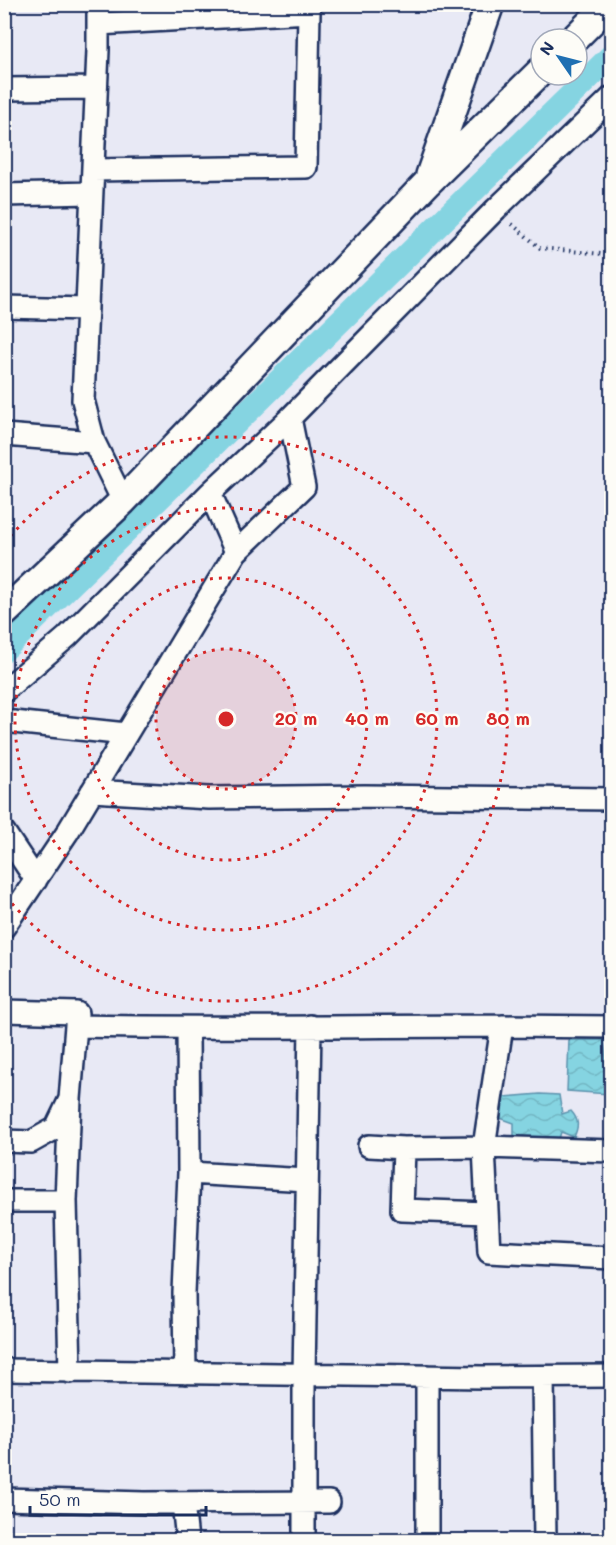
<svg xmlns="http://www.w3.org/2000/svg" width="616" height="1545" font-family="Mali,sans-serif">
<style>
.water{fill:url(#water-waves);stroke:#5b92ad;stroke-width:1.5}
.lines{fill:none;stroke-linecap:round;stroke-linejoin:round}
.canal{stroke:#85d4e1;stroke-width:24}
.minor-casing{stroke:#1b2f5e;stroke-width:26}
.tertiary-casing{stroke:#1b2f5e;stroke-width:32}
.path{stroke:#1b2f5e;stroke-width:4;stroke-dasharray:1.5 4.5;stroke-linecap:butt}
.minor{stroke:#fdfcf7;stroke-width:21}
.tertiary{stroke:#fdfcf7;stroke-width:27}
.ring{fill:none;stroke:#d62828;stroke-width:3;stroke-dasharray:3 6}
.centre{fill:#d62828;stroke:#fdfcf7;stroke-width:3}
.ring-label{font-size:18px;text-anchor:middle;font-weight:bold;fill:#d62828;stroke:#fdfcf7;stroke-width:5;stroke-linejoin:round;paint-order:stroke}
</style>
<defs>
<pattern id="water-waves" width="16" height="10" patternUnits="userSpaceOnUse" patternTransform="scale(1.5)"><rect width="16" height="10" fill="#85d4e1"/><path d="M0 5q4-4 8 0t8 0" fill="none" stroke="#72b6c3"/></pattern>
</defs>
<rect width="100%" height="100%" fill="#e8e9f5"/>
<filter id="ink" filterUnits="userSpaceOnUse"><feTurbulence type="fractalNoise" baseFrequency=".0167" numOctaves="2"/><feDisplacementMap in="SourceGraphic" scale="12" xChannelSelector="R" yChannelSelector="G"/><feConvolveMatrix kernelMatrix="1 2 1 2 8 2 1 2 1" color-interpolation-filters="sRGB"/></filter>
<g filter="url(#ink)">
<path class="water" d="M 569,1040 L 604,1040 L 609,1094 L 567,1091 Z
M 540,1094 L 559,1095 L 562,1114 L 571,1111 C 579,1120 579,1126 574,1137 L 561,1132 L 556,1149 L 521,1143 L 514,1136 L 514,1123 L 500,1118 L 504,1097 Z"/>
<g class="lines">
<path class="canal" d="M 4,650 L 612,55"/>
<g class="minor-casing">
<path id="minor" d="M 98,4 L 98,50 L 83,400 L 94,442 L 123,501
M 4,89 L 96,88
M 93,170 L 306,167 L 309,12 L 98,24
M 4,195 L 91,193
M 4,307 L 87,309
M 4,435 L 94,442
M 236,552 L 304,487 L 290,418
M 4,691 L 67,637 L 210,493 L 290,418 L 496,209 L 612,97
M 4,721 L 126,734
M 92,791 L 209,798 L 365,796 L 612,799
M 4,832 L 36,880
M 4,927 L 67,833 L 236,552 L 210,493
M 4,1011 L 77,1013 L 70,1099 L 56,1128 L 31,1142 L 4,1141
M 76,1026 C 218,1029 360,1026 502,1026
M 188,1028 L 189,1173
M 369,1146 L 404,1148 L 484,1147 L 502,1026 L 612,1027
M 404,1148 L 402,1210 L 487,1213
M 612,1151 L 484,1147 L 489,1252 L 612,1258
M 4,1201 L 66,1201
M 4,1370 L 482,1377 L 612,1376
M 70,1372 L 66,1201 L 70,1099
M 185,1373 L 184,1293 L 189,1173 L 307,1180
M 427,1376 L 427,1540
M 543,1377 L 545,1540
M 4,1499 L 144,1503 L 329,1502
M 183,1503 L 187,1540
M 304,1540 L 304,1375 L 310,1026"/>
</g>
<g class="tertiary-casing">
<path id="tertiary" d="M 574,39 L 609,4
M 430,175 L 490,4
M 4,613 L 123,501 L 428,182 L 541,71"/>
</g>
<path class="path" d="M 512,224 L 540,248 L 612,255"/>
<use href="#minor" class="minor"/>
<use href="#tertiary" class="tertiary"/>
</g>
</g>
<circle cx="226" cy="719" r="70" fill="#d62828" fill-opacity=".12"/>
<g class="ring">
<circle cx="226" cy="719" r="70"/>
<circle cx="226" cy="719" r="141"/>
<circle cx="226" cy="719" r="211"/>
<path d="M5 543A282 282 0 1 1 5 895"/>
</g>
<circle cx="226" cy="719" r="9" class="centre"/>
<g class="ring-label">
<text x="296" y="725">20 m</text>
<text x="367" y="725">40 m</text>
<text x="437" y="725">60 m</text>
<text x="508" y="725">80 m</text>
</g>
<rect width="616" height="1545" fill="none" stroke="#fdfcf7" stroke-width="24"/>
<rect x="12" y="12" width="592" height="1521" fill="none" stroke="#1b2f5e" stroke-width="2" filter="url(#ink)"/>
<g transform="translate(559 57) rotate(305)"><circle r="28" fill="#fdfcf7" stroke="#a3aaba" stroke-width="1.5"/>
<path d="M0-4.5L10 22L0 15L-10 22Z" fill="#1f6fb2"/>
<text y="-9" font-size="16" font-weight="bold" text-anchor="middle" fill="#1b2f5e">N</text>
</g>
<path d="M30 1506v9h176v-9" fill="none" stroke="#1b2f5e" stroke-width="3"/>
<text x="39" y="1506" font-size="18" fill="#1b2f5e" stroke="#fdfcf7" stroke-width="4.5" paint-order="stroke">50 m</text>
</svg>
